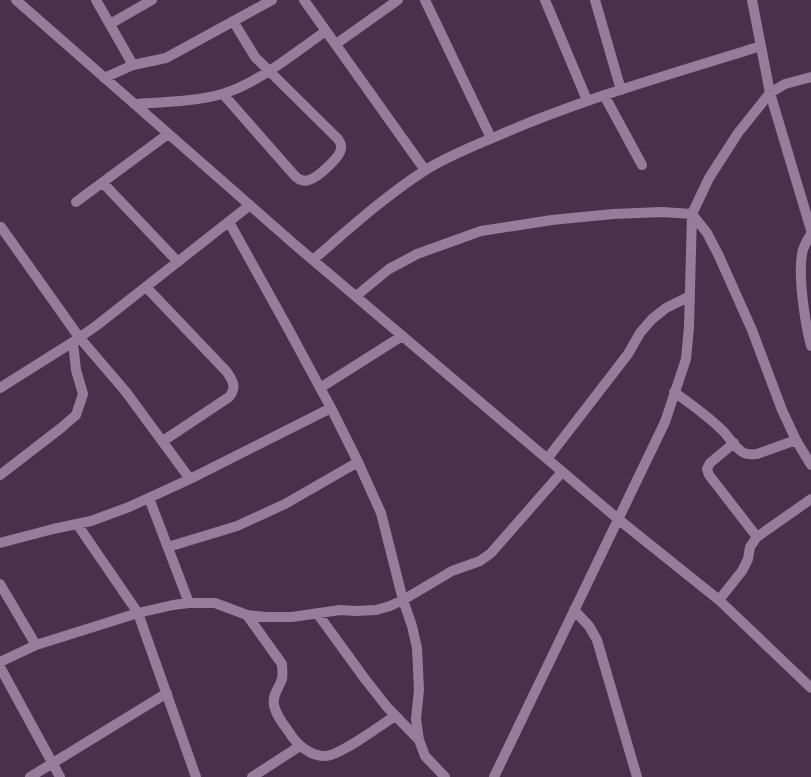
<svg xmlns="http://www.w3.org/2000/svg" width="811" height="777" font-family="Cabin,sans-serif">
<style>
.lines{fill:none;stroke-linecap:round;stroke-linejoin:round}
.minor{stroke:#997b9c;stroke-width:10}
</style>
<rect width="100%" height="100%" fill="#4b304e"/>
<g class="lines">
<path class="minor" d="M 16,0 L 294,244 L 618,519 L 719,600 L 811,688
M 96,0 L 133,65
M 304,0 L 425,170
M 425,0 L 491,138
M 545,0 L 587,100
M 595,0 L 621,90
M 752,0 L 770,93 L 811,230
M 110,24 L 152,0
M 336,44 L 398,0
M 104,78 L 133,65 L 166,58 L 272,0
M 223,94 L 295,176 C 299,180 303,182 309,180 C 317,178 341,157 341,148 C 342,145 340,142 338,139 L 255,57 L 233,21
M 604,95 L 642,165
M 134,104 C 162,102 194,102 222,94 C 259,83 294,53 326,31
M 103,183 L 178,262
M 76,202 L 168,134
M 229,222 L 290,332 L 331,408 L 358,462 L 381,513 L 403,600 L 412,626 L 417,648 L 419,690 L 416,719 L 419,740 L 425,756 L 445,777
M 1,227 L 79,337 L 126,392 L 190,479
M 811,234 C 807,240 803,247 802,254 C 798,277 805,323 811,346
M 313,260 C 349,229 384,197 424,171 C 446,157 471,147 495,137 C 581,99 672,74 761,46
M 146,287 L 227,372 C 233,381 237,388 229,397 L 163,441
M 356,296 L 389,269 L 417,254 L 481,231 L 552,220 L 613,214 L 662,212 L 692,214 L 707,233 L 718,254 L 752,330 L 782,410 L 796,440 L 811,465
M 0,388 L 73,342 L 96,326 L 250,205
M 320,388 L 402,336
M 674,392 C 691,404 708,416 723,431 C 730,438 735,449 744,453 C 748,455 752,454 757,454 L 796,440
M 734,443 L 710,463 L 707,469 L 709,475 L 757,537
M 547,459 L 628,354 L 640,333 L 652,319 L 666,308 L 690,296
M 0,475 L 61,428 L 76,415 L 83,394 L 76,370 L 73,342
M 149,498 L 189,603
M 77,524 L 138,613 L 196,777
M 0,543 L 53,529 L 91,521 L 129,507 L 190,479 L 331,408
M 168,547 L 237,526 L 285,504 L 358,462
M 0,584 L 36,645
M 719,600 L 742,571 L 748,559 L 750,547 L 757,537 L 811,499
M 574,610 L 589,626 L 597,640 L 637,777
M 317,613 L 365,679 L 387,707 L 419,740
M 247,615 L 282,664 C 282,669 283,674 282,679 C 279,688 272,695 274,705 C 276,715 283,724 289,732 C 296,744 311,757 326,756 C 341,755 381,725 395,716
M 0,662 L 36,645 L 138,613 L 173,605 L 189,603 L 215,603 L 247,615 L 267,617 L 292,617 L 340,610 L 356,611 L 376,610 L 390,606 L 403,600 L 452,571 L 480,561 L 491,553 L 562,472
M 0,667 L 60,777
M 30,777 L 167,693
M 252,777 L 300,746
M 494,777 L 665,422 L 686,359 L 689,327 L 692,214 L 709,178 L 738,133 L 770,93 L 785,84 L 811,77"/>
</g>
</svg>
